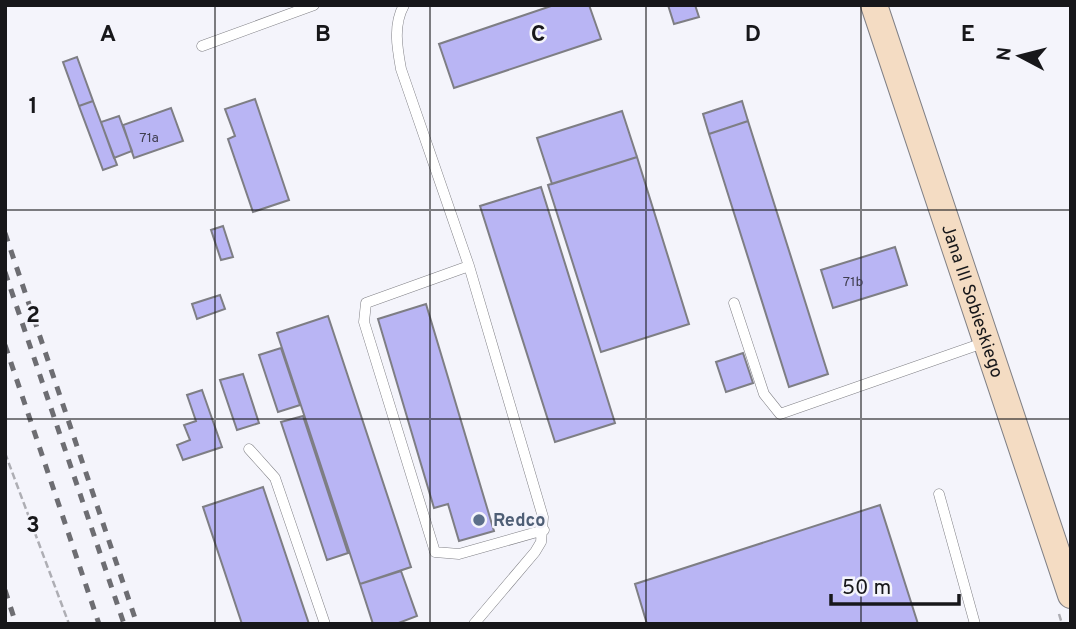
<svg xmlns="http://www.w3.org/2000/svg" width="1076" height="629" font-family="Overpass,sans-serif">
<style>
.building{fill:#b9b5f4;stroke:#7e7e84;stroke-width:2}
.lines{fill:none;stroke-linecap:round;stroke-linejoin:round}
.service-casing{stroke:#808086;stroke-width:11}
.secondary-casing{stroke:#808086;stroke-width:28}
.path{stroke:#aeaeb4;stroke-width:2.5;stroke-dasharray:7 3.5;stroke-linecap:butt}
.service{stroke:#fff;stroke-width:10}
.secondary{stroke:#f4dcc3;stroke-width:26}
.rail{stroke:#6d6d72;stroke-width:5;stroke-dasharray:9 9;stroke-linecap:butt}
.grid{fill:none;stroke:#17171a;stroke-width:2;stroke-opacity:0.55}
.service-dot{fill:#5c6f8a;stroke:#f4f4fb;stroke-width:2.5}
.labels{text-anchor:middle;stroke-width:5;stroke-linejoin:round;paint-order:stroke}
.number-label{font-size:14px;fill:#403e50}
.street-label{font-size:18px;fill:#17171a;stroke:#f4f4fb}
.service-label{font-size:18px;font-weight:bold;fill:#4e5e75;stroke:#f4f4fb;text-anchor:start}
.grid-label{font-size:23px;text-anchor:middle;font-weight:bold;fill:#17171a;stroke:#f4f4fb;stroke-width:5;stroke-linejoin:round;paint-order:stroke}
</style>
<rect width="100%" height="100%" fill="#f4f4fb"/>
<path class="building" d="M 554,5 L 589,5 L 601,39 L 454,88 L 439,44 Z
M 668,5 L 695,5 L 699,17 L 674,24 Z
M 77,57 L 93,101 L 79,106 L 63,62 Z
M 255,99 L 289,200 L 253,212 L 228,139 L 235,136 L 225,109 Z
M 93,101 L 117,165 L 103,170 L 79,106 Z
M 742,101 L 748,121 L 709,134 L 703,114 Z
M 171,108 L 183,141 L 134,158 L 123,125 Z
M 622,111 L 637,157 L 552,184 L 537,138 Z
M 119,116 L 132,151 L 114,158 L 101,122 Z
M 748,121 L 828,374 L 789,387 L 709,134 Z
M 637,157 L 689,324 L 601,352 L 548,185 Z
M 541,187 L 615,423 L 555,442 L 480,206 Z
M 223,226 L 233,257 L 221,260 L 211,230 Z
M 895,247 L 907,285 L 833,308 L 821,270 Z
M 220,295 L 225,309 L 197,319 L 192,304 Z
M 426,304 L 494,531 L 459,541 L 448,504 L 434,508 L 378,319 Z
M 328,316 L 411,567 L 360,584 L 277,333 Z
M 281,348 L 300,405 L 278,412 L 259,355 Z
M 743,353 L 753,383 L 726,392 L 716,362 Z
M 243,374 L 259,423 L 237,430 L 220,380 Z
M 202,390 L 222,447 L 183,460 L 177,445 L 190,440 L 184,425 L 196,421 L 187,395 Z
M 303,416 L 348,553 L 327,560 L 281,422 Z
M 263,487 L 309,624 L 242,624 L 203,507 Z
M 880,505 L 918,624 L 647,624 L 635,584 Z
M 401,571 L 417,616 L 396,624 L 373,624 L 360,584 Z"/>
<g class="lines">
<g class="service-casing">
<path id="service" d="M 404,5 C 393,25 397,47 401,69 L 469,266 L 543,517 L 541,542 L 535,552 L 474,624
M 202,46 L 314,5
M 469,266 L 366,303 L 364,322 L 435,552 L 459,554 L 544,530
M 734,303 L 764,394 L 780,414 L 986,342
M 249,449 L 275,478 L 325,624
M 939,494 L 975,624"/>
</g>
<g class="secondary-casing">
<g id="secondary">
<path id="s1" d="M 874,5 L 1071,595"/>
</g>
</g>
<path class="path" d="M 5,453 L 69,624
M 1059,614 L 1062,624"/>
<use href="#service" class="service"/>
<use href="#secondary" class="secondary"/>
<path class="rail" d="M 5,233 L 137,624
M 5,272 L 124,624
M 5,345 L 99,624
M 5,590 L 16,624"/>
</g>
<path class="grid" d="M 215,5 L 215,624M 430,5 L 430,624M 646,5 L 646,624M 861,5 L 861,624M 5,210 L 1071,210M 5,419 L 1071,419"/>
<circle class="service-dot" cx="479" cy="520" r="7"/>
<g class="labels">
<g class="number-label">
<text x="149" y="142">71a</text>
<text x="853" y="286">71b</text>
</g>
<g class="street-label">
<text dy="6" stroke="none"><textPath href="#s1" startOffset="312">Jana III Sobieskiego</textPath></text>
</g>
<g class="service-label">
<text x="493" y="526">Redco</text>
</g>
</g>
<g class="grid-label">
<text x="108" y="41">A</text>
<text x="323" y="41">B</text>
<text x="538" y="41">C</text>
<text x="753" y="41">D</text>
<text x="968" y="41">E</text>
<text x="33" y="113">1</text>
<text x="33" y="322">2</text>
<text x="33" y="532">3</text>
</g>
<rect width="1076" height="629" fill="none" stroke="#17171a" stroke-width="14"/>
<g transform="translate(1020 56) rotate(277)" stroke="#f4f4fb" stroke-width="5" paint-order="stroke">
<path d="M0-5L12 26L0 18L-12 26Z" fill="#17171a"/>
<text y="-10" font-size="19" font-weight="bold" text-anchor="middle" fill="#17171a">N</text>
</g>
<path d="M831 594v10h128v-10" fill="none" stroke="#17171a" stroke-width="3.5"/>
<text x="842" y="594" font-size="21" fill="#17171a" stroke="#f4f4fb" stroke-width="5" paint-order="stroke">50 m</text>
</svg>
